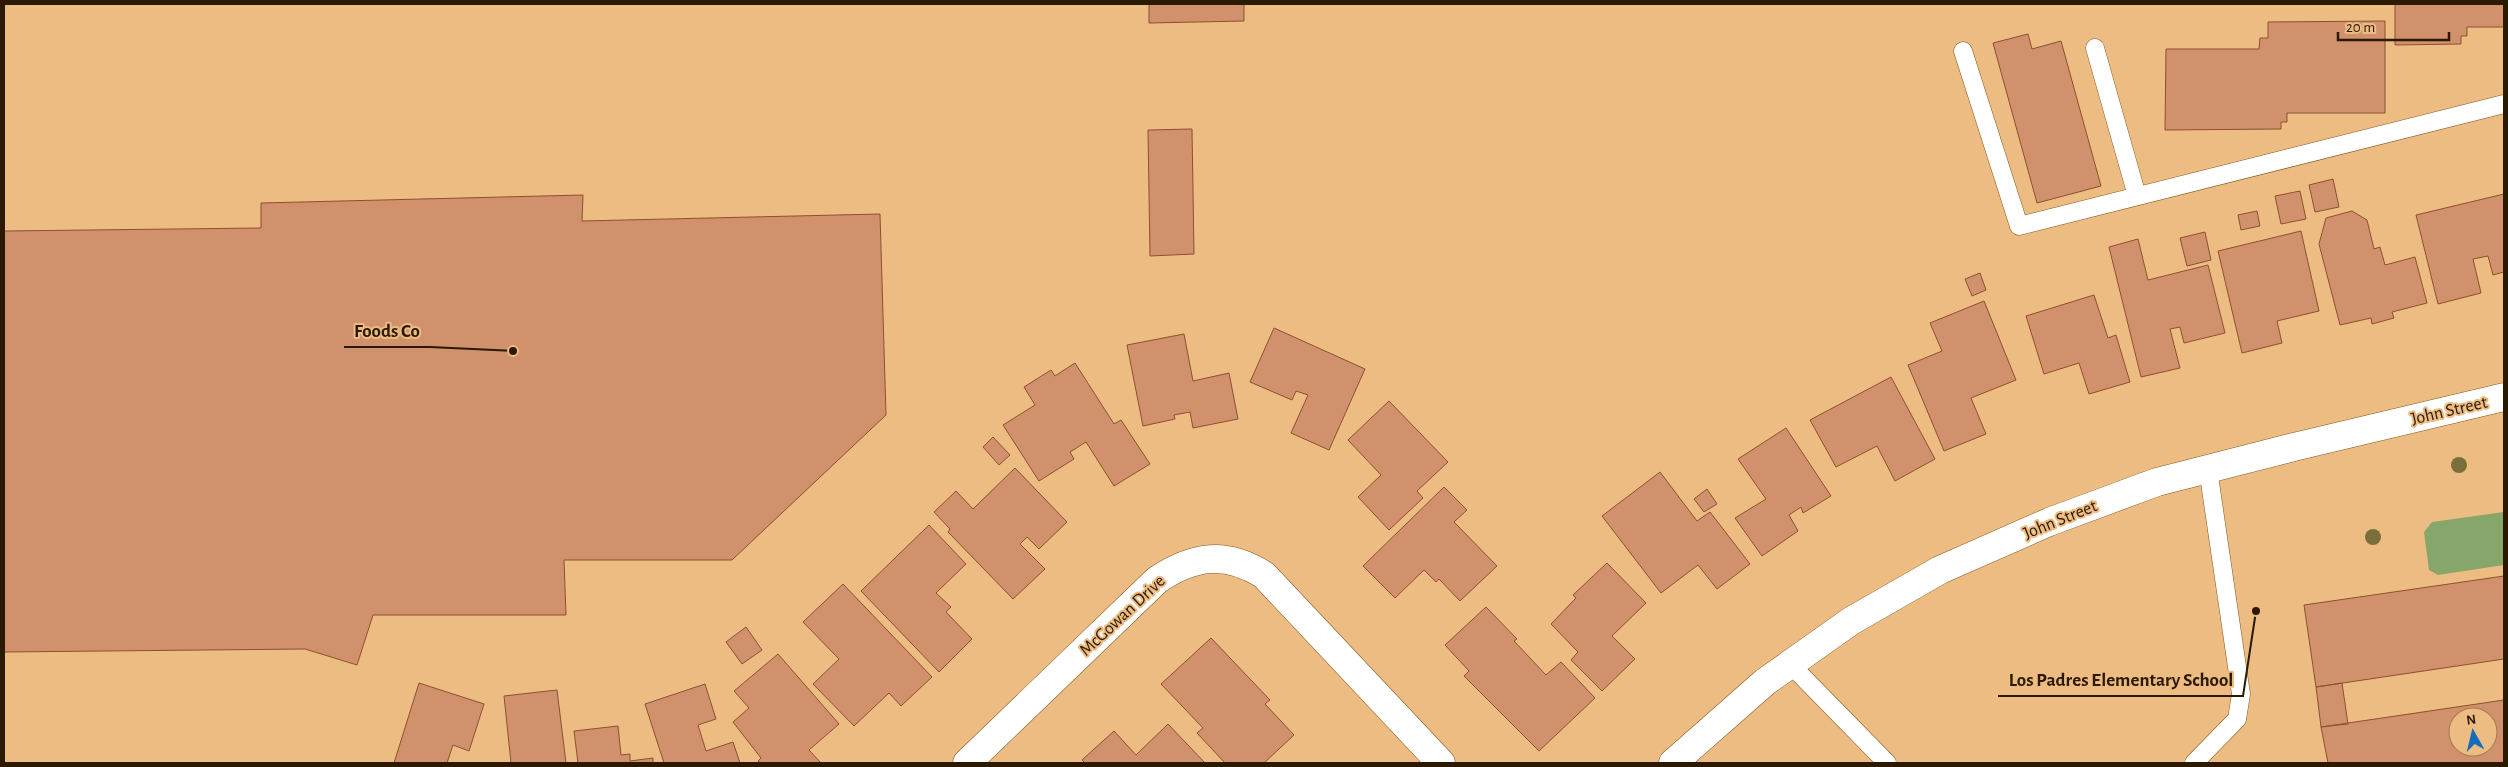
<svg xmlns="http://www.w3.org/2000/svg" width="2508" height="767" font-family="'Alegreya Sans',sans-serif">
<style>
.green{fill:#87a66b}
.building{fill:#d1916c;stroke:#8c512d;fill-rule:evenodd}
.lines{fill:none;stroke-linecap:round;stroke-linejoin:round}
.service-casing{stroke:#84581c;stroke-width:19}
.minor-casing{stroke:#84581c;stroke-width:29}
.secondary-casing{stroke:#84581c;stroke-width:29}
.service{stroke:#fff;stroke-width:18}
.minor{stroke:#fff;stroke-width:28}
.secondary{stroke:#fff;stroke-width:28}
.tree{fill:#7a6f3a}
.labels{text-anchor:middle;stroke-width:4;stroke-linejoin:round;paint-order:stroke}
.street-label{font-size:18px;fill:#2c1902;stroke:#edbc82}
.leader{fill:none;stroke:#2c1902;stroke-width:2}
.callout-dot{fill:#2c1902;stroke:#edbc82;stroke-width:2}
.callout-label{font-size:19px;text-anchor:middle;font-weight:bold;fill:#2c1902;stroke:#edbc82;stroke-width:4;stroke-linejoin:round;paint-order:stroke}
</style>
<rect width="100%" height="100%" fill="#edbc82"/>
<path class="green" d="M 2504,512 L 2504,565 L 2438,575 L 2429,570 L 2424,532 L 2432,522 Z"/>
<path class="building" d="M 1149,4 L 1244,4 L 1244,21 L 1149,23 Z
M 2395,4 L 2504,4 L 2504,27 L 2467,27 L 2467,36 L 2461,36 L 2461,44 L 2395,45 Z
M 2385,21 L 2385,113 L 2287,113 L 2287,122 L 2281,122 L 2281,129 L 2165,130 L 2166,49 L 2259,49 L 2260,38 L 2268,38 L 2268,22 Z
M 2028,34 L 2032,49 L 2061,41 L 2101,186 L 2037,203 L 1993,43 Z
M 1192,129 L 1194,254 L 1150,256 L 1148,130 Z
M 2333,179 L 2339,207 L 2315,212 L 2309,185 Z
M 2300,191 L 2306,219 L 2281,224 L 2275,196 Z
M 2504,194 L 2504,272 L 2493,275 L 2488,256 L 2473,259 L 2481,293 L 2438,304 L 2416,215 Z
M 583,195 L 582,221 L 880,214 L 886,415 L 732,560 L 564,560 L 566,615 L 373,615 L 357,665 L 305,649 L 4,652 L 4,231 L 261,228 L 261,203 Z
M 2257,211 L 2260,226 L 2241,230 L 2238,215 Z
M 2352,211 L 2367,220 L 2374,249 L 2380,247 L 2385,265 L 2415,257 L 2427,303 L 2392,312 L 2394,318 L 2372,324 L 2371,318 L 2340,325 L 2319,244 L 2326,218 Z
M 2301,231 L 2319,311 L 2277,321 L 2282,343 L 2242,353 L 2218,251 Z
M 2205,232 L 2211,260 L 2187,266 L 2180,238 Z
M 2138,239 L 2148,280 L 2208,265 L 2225,333 L 2184,343 L 2180,327 L 2170,329 L 2180,368 L 2141,377 L 2109,247 Z
M 1980,273 L 1986,290 L 1972,296 L 1965,279 Z
M 2094,295 L 2108,338 L 2116,335 L 2130,382 L 2089,394 L 2079,363 L 2044,374 L 2026,316 Z
M 1984,301 L 2016,380 L 1971,398 L 1986,434 L 1944,451 L 1908,365 L 1942,351 L 1930,323 Z
M 1274,328 L 1365,369 L 1329,450 L 1291,433 L 1308,395 L 1296,391 L 1292,400 L 1250,382 Z
M 1184,334 L 1193,381 L 1229,373 L 1238,419 L 1193,428 L 1190,412 L 1174,415 L 1175,419 L 1143,426 L 1127,345 Z
M 1075,363 L 1114,424 L 1121,420 L 1150,464 L 1114,486 L 1086,442 L 1070,452 L 1074,459 L 1039,481 L 1003,425 L 1035,405 L 1024,387 L 1051,370 L 1055,376 Z
M 1891,377 L 1935,459 L 1895,481 L 1877,446 L 1836,467 L 1810,420 Z
M 1389,401 L 1448,462 L 1417,491 L 1423,498 L 1389,530 L 1358,497 L 1381,475 L 1348,440 Z
M 1786,428 L 1831,496 L 1803,513 L 1801,507 L 1789,515 L 1798,531 L 1762,556 L 1735,518 L 1766,499 L 1738,459 Z
M 993,437 L 1010,455 L 999,465 L 983,447 Z
M 1015,468 L 1067,522 L 1039,549 L 1027,537 L 1020,544 L 1045,569 L 1013,599 L 948,532 L 950,529 L 934,512 L 956,491 L 973,509 Z
M 1660,472 L 1697,521 L 1710,512 L 1750,564 L 1717,589 L 1698,565 L 1661,593 L 1602,516 Z
M 1444,487 L 1467,510 L 1454,522 L 1497,566 L 1460,601 L 1439,579 L 1436,582 L 1424,570 L 1395,598 L 1363,566 Z
M 1707,489 L 1717,504 L 1704,512 L 1694,499 Z
M 929,525 L 966,564 L 936,593 L 951,607 L 946,612 L 972,639 L 939,672 L 861,591 Z
M 1607,563 L 1646,603 L 1612,636 L 1635,659 L 1602,691 L 1571,660 L 1578,652 L 1551,624 L 1576,598 L 1573,595 Z
M 2504,576 L 2504,659 L 2316,687 L 2304,605 Z
M 843,584 L 932,677 L 901,706 L 889,693 L 854,726 L 813,684 L 839,659 L 803,622 Z
M 1486,607 L 1517,639 L 1514,641 L 1546,675 L 1561,662 L 1595,698 L 1539,751 L 1464,676 L 1469,671 L 1445,645 Z
M 746,627 L 762,650 L 742,664 L 726,642 Z
M 1211,638 L 1270,700 L 1265,704 L 1294,735 L 1264,763 L 1225,763 L 1197,733 L 1203,728 L 1161,684 Z
M 778,654 L 839,724 L 809,750 L 821,763 L 761,763 L 758,761 L 761,758 L 733,722 L 749,708 L 734,691 Z
M 419,683 L 484,704 L 469,751 L 453,745 L 447,763 L 394,763 Z
M 2342,683 L 2348,724 L 2321,727 L 2316,687 Z
M 705,684 L 716,719 L 698,725 L 706,751 L 733,742 L 740,763 L 664,763 L 645,704 Z
M 557,690 L 566,763 L 511,763 L 504,696 Z
M 2504,700 L 2504,763 L 2328,763 L 2321,727 ZM 2458,717 L 2488,717 L 2488,747 L 2458,747 Z
M 1168,724 L 1205,763 L 1085,763 L 1082,760 L 1114,731 L 1136,755 Z
M 618,726 L 621,755 L 630,754 L 630,761 L 653,758 L 653,763 L 578,763 L 574,731 Z"/>
<g class="lines">
<g class="service-casing">
<path id="service" d="M 2095,48 L 2137,196
M 1963,51 L 2019,226 L 2504,104
M 1790,664 L 1887,763
M 2194,763 L 2237,719 L 2241,694 L 2208,469"/>
</g>
<g class="minor-casing">
<path id="minor" d="M 967,763 L 1157,580 C 1194,555 1226,551 1264,575 L 1441,763"/>
</g>
<g class="secondary-casing">
<path id="secondary" d="M 1673,763 L 1765,682 L 1851,621 L 1940,570 L 2049,522 L 2157,482 L 2298,446 L 2504,397"/>
</g>
<use href="#service" class="service"/>
<use href="#minor" class="minor"/>
<use href="#secondary" class="secondary"/>
</g>
<g class="tree">
<circle cx="2459" cy="465" r="8"/>
<circle cx="2373" cy="537" r="8"/>
</g>
<g class="labels">
<g class="street-label">
<text transform="translate(2449 410) rotate(-13)" y="6">John Street</text>
<text transform="translate(2060 519) rotate(-22)" y="6">John Street</text>
<text transform="translate(1122 615) rotate(-43)" y="6">McGowan Drive</text>
</g>
</g>
<path class="leader" d="M513 351L430 347H344M2256 611L2243 696H1998"/>
<g class="callout-dot">
<circle cx="513" cy="351" r="5"/>
<circle cx="2256" cy="611" r="5"/>
</g>
<g class="callout-label">
<text x="387" y="337">Foods Co</text>
<text x="2121" y="686">Los Padres Elementary School</text>
</g>
<rect width="2508" height="767" fill="none" stroke="#2c1902" stroke-width="10"/>
<g transform="translate(2473 732) rotate(352)"><circle r="24" fill="#edbc82" stroke="#a07b4f"/>
<path d="M0-4L9 19L0 12L-9 19Z" fill="#126dba"/>
<text y="-8" font-size="14" font-weight="bold" text-anchor="middle" fill="#2c1902">N</text>
</g>
<path d="M2338 32v8h111v-8" fill="none" stroke="#2c1902" stroke-width="2.5"/>
<text x="2346" y="32" font-size="15" fill="#2c1902" stroke="#edbc82" stroke-width="4" paint-order="stroke">20 m</text>
</svg>
